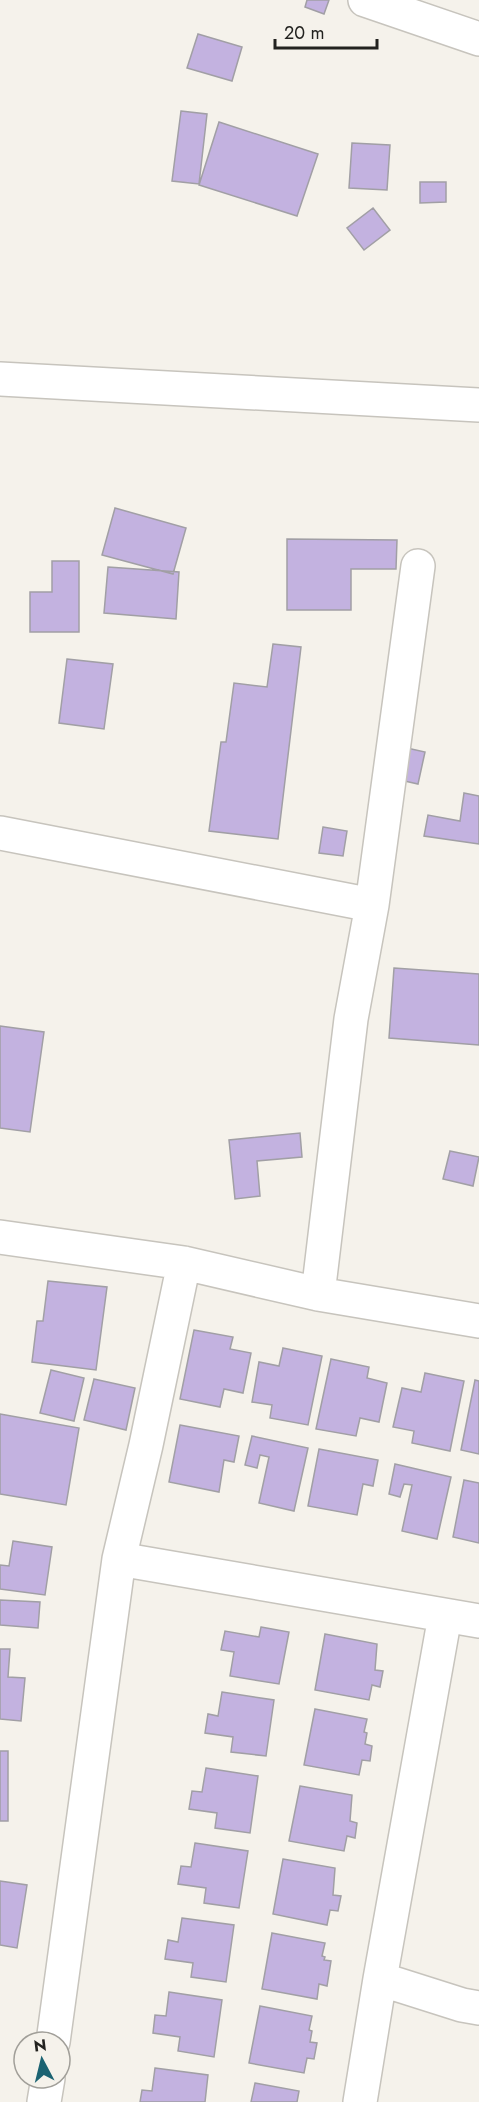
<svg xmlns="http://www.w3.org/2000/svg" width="479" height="2102" font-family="Jost,sans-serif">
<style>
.building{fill:#c3b2e0;stroke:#a19fa5;stroke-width:1.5}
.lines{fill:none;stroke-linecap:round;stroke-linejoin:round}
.minor-casing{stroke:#c7c4bd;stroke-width:36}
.minor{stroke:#fff;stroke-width:33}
</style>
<rect width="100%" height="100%" fill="#f5f2eb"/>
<path class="building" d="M 307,0 L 329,0 L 324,14 L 305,7 Z
M 198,34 L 242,47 L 232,81 L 187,68 Z
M 181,111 L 207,114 L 199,184 L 172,181 Z
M 219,122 L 318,154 L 297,216 L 199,185 Z
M 352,143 L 390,145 L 387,190 L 349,188 Z
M 420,182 L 446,182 L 446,202 L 420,203 Z
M 373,208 L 390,230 L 364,250 L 347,228 Z
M 115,508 L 186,528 L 173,574 L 102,555 Z
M 287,539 L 397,540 L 396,569 L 351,569 L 351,610 L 287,610 Z
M 52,561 L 79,561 L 79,632 L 30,632 L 30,592 L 52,592 Z
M 108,567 L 179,572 L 176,619 L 104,613 Z
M 273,644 L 301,647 L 278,839 L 209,831 L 221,742 L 226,742 L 234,683 L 267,687 Z
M 67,659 L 113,664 L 104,729 L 59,723 Z
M 407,748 L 425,752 L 418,784 L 400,780 Z
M 464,793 L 479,796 L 479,844 L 424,836 L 428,815 L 460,821 Z
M 323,827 L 347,831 L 343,856 L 319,853 Z
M 394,968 L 479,974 L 479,1045 L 389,1038 Z
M 0,1026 L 44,1032 L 30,1132 L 0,1128 Z
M 300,1133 L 302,1157 L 257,1161 L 260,1196 L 235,1199 L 229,1140 Z
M 450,1151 L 479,1157 L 473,1186 L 443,1179 Z
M 48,1281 L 107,1287 L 96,1370 L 32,1362 L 37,1321 L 43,1321 Z
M 194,1330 L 233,1337 L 230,1349 L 251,1353 L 243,1393 L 224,1389 L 220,1407 L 180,1399 Z
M 283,1348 L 322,1356 L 308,1425 L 270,1418 L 272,1405 L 252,1402 L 259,1362 L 279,1366 Z
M 331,1359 L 369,1367 L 367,1378 L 387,1383 L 379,1422 L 360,1418 L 356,1436 L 316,1429 Z
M 51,1370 L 84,1378 L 74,1421 L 40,1413 Z
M 425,1373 L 464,1381 L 450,1451 L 412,1443 L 414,1431 L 393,1427 L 402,1388 L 421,1392 Z
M 94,1379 L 135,1388 L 126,1430 L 84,1420 Z
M 475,1380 L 479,1381 L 479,1454 L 461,1450 Z
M 0,1414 L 79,1428 L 66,1505 L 0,1494 Z
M 180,1425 L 239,1436 L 234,1462 L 224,1460 L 219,1492 L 169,1482 Z
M 252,1436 L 308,1448 L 294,1511 L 259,1503 L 269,1457 L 260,1455 L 257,1468 L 245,1465 Z
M 319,1449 L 378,1460 L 373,1486 L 363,1484 L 357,1515 L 308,1506 Z
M 395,1464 L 451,1477 L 437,1539 L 402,1531 L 412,1485 L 404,1484 L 400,1497 L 389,1494 Z
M 464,1480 L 479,1483 L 479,1543 L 453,1537 Z
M 13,1541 L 52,1547 L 45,1595 L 0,1589 L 0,1565 L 9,1566 Z
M 0,1600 L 40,1602 L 38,1628 L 0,1625 Z
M 261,1627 L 289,1632 L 279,1684 L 230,1676 L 234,1652 L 221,1650 L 225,1631 L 259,1637 Z
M 325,1634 L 377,1644 L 375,1670 L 383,1671 L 380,1687 L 372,1685 L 369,1700 L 315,1690 Z
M 0,1649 L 10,1649 L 8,1677 L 25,1678 L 21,1721 L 0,1719 Z
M 222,1692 L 274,1700 L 266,1756 L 231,1752 L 233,1737 L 205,1733 L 208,1714 L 218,1716 Z
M 315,1709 L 367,1719 L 364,1732 L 367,1733 L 365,1744 L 372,1746 L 370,1761 L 362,1760 L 359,1775 L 304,1765 Z
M 0,1751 L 8,1751 L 8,1821 L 0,1821 Z
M 206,1768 L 258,1776 L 250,1833 L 215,1828 L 217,1813 L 189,1809 L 192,1791 L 202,1792 Z
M 300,1786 L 352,1795 L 350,1821 L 357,1823 L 355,1838 L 347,1836 L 344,1851 L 289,1841 Z
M 195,1843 L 248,1851 L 239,1908 L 204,1903 L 206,1888 L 178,1884 L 181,1866 L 191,1867 Z
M 283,1859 L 335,1868 L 333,1895 L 341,1896 L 338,1911 L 330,1910 L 327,1925 L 273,1914 Z
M 0,1881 L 27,1885 L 17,1948 L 0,1945 Z
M 182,1918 L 234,1925 L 226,1982 L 191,1977 L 193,1963 L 165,1959 L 168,1940 L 178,1942 Z
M 272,1933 L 325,1943 L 322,1956 L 325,1957 L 324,1960 L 331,1961 L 327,1986 L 319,1984 L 317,1999 L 262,1989 Z
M 169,1992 L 222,2000 L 214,2057 L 178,2051 L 180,2037 L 153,2033 L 155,2015 L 166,2016 Z
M 260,2006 L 312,2016 L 309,2030 L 312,2031 L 310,2042 L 317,2043 L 314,2059 L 307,2058 L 304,2073 L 249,2063 Z
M 155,2068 L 208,2075 L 205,2102 L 140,2102 L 142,2090 L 152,2091 Z
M 255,2083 L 299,2091 L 297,2102 L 251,2102 Z"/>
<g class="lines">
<g class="minor-casing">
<path id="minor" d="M 365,0 L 479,39
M 0,379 L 479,405
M 0,833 L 372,905
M 0,1237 L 184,1263 L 318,1294 L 479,1321
M 318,1294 L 351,1019 L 372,905 L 418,566
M 119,1559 L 479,1621
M 380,1979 L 462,2005 L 479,2008
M 53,2042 L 119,1559 L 146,1445 L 184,1263
M 44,2102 L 48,2078
M 360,2102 L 380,1979 L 445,1616"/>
</g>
<use href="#minor" class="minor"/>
</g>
<g transform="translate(42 2060) rotate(353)"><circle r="28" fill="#f5f2eb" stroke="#a19f99" stroke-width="1.5"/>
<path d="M0-4.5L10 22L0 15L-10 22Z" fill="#1b6372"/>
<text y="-9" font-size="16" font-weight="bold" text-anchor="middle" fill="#22221f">N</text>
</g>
<path d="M275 39v9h102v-9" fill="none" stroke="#22221f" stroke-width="3"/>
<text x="284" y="39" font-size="18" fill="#22221f" stroke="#f5f2eb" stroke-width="4.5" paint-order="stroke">20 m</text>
</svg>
